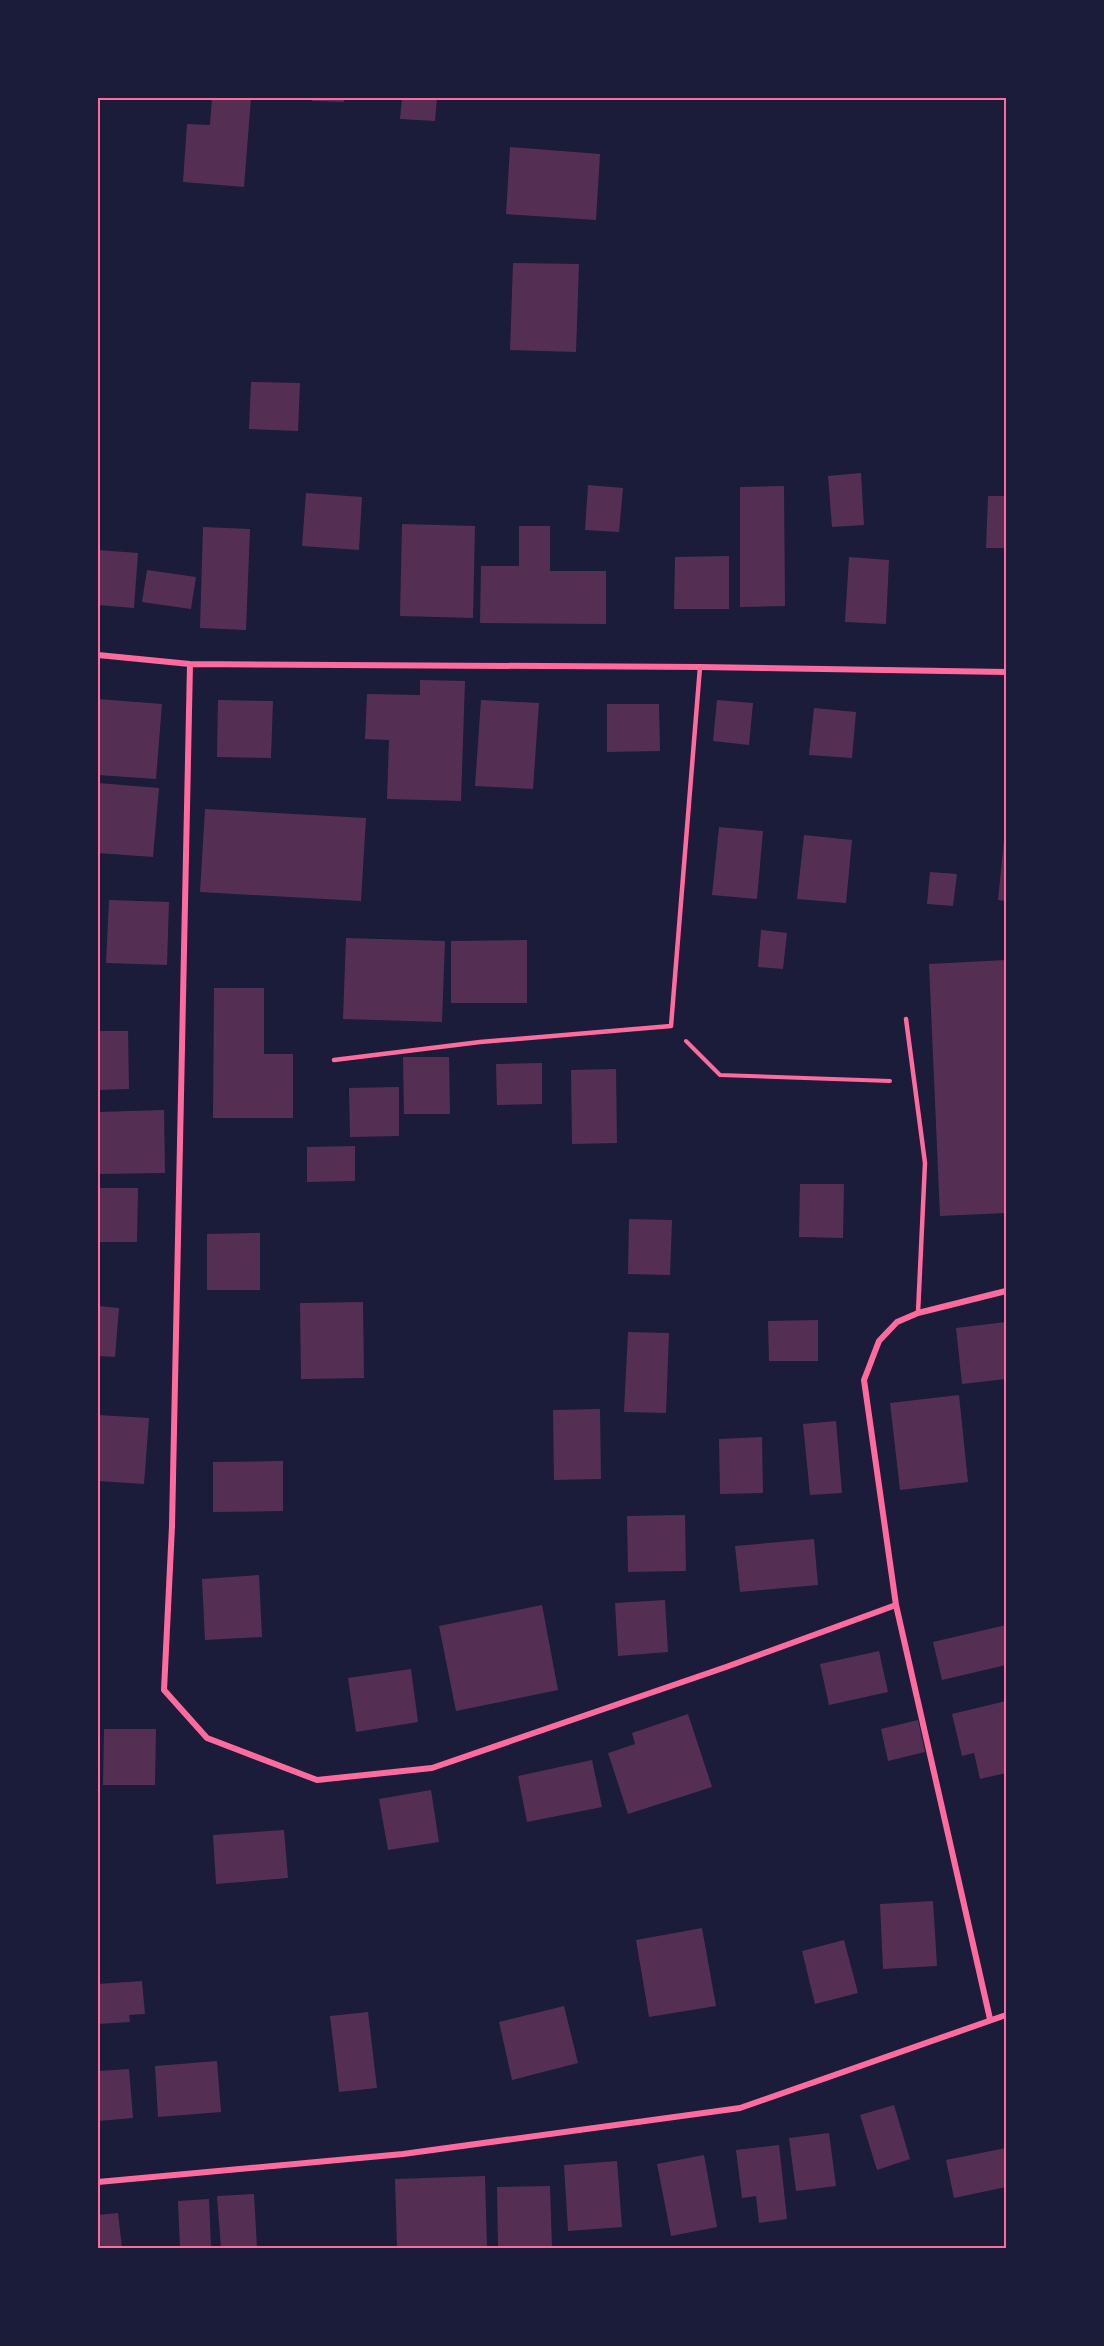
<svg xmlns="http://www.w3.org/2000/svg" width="1104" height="2346" font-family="'Roboto Serif',serif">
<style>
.building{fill:#542f53}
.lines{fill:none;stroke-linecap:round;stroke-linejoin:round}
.path{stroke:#ff6b9d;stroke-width:4}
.service{stroke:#ff6b9d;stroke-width:4.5}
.minor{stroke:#ff6b9d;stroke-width:6}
.neatline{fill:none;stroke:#ff6b9d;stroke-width:2}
</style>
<rect width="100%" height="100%" fill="#1b1b3a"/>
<path class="building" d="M 212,98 L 251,98 L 244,187 L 183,182 L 187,124 L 210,125 Z
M 312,98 L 344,98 L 344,102 L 312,101 Z
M 402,98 L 437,98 L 435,121 L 400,119 Z
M 510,147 L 600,154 L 596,220 L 506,214 Z
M 513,263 L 579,264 L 576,352 L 510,350 Z
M 251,382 L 300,383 L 298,431 L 249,429 Z
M 861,473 L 864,525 L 832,527 L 828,476 Z
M 588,485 L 623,488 L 619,532 L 585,530 Z
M 784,486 L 785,606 L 740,607 L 740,487 Z
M 306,493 L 362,497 L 359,550 L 302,546 Z
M 988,496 L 1006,496 L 1006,548 L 986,548 Z
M 402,524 L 475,526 L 473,618 L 400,616 Z
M 519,526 L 550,526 L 550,571 L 606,571 L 606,624 L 480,623 L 481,566 L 519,566 Z
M 203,527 L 250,529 L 246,630 L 200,628 Z
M 98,550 L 138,553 L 134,608 L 98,605 Z
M 729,556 L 729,609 L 674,609 L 675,557 Z
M 849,557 L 889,560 L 886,624 L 845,622 Z
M 147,570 L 196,577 L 191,609 L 142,602 Z
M 420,680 L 465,681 L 461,801 L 387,799 L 389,740 L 365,739 L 367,694 L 420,695 Z
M 98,699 L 162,704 L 156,779 L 98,775 Z
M 218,700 L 273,701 L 271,758 L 217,757 Z
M 481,700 L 539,703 L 533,789 L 475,786 Z
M 717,700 L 753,703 L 749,745 L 713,741 Z
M 607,704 L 659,704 L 660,751 L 607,752 Z
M 814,708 L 856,712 L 852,758 L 809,755 Z
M 98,783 L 159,788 L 153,857 L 98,853 Z
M 205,809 L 366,818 L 361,901 L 200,892 Z
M 719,827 L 763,831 L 757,899 L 712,895 Z
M 1005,830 L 1006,831 L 1006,901 L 998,900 Z
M 804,835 L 852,840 L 846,903 L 797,899 Z
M 930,872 L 957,874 L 953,906 L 927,904 Z
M 109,900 L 169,902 L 167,965 L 106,963 Z
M 761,930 L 787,933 L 783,969 L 758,967 Z
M 346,938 L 445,941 L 442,1022 L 343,1019 Z
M 527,940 L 527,1003 L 451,1003 L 451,941 Z
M 1006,960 L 1006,1213 L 940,1216 L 929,964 Z
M 214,988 L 264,988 L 264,1054 L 293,1054 L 293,1118 L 213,1118 Z
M 98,1031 L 128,1031 L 129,1089 L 98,1090 Z
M 403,1057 L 449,1057 L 450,1114 L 404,1114 Z
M 542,1063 L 542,1104 L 497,1105 L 496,1064 Z
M 616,1069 L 617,1143 L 572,1144 L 571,1070 Z
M 399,1087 L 399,1136 L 350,1137 L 349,1088 Z
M 164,1110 L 165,1173 L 98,1174 L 98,1112 Z
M 355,1146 L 355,1181 L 307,1182 L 307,1147 Z
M 800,1184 L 844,1184 L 843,1238 L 799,1237 Z
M 98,1188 L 138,1188 L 137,1242 L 98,1242 Z
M 629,1219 L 672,1220 L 670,1275 L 628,1274 Z
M 260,1233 L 260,1290 L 207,1290 L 207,1234 Z
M 363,1302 L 364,1378 L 301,1379 L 300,1303 Z
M 98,1306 L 119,1308 L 115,1357 L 98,1356 Z
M 818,1320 L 818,1361 L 769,1361 L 768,1321 Z
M 1006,1322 L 1006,1379 L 962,1384 L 956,1328 Z
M 628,1332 L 669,1333 L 666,1413 L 624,1412 Z
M 959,1395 L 968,1482 L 900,1490 L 890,1403 Z
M 600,1409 L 601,1479 L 554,1480 L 553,1410 Z
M 98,1415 L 149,1418 L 144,1484 L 98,1481 Z
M 836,1421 L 842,1493 L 810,1495 L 803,1424 Z
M 762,1437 L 763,1493 L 720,1494 L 719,1439 Z
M 283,1461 L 283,1511 L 213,1512 L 213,1462 Z
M 685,1515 L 686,1571 L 628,1572 L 627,1516 Z
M 814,1539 L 818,1585 L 740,1592 L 735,1546 Z
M 259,1575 L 262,1637 L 205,1640 L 202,1579 Z
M 665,1600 L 668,1652 L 618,1656 L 615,1603 Z
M 542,1605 L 558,1690 L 456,1711 L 439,1626 Z
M 1006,1625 L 1006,1665 L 942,1680 L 933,1642 Z
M 879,1651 L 888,1692 L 829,1705 L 820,1664 Z
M 411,1669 L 418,1722 L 356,1732 L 348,1678 Z
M 1006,1701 L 1006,1773 L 980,1779 L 974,1753 L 962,1756 L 952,1714 Z
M 688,1714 L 712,1787 L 628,1814 L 608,1753 L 635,1744 L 632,1733 Z
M 918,1720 L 925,1752 L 888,1761 L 881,1729 Z
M 104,1729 L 156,1729 L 155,1785 L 103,1785 Z
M 592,1760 L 602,1807 L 527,1822 L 518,1776 Z
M 431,1790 L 439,1842 L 388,1850 L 379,1799 Z
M 284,1830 L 288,1878 L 216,1884 L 213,1835 Z
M 933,1901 L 937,1966 L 883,1969 L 880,1904 Z
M 702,1928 L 716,2006 L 649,2017 L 636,1940 Z
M 844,1940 L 858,1993 L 815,2004 L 802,1951 Z
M 142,1981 L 145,2014 L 129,2015 L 130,2022 L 98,2024 L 98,1984 Z
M 564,2006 L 578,2063 L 512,2080 L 499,2022 Z
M 368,2012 L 377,2088 L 339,2092 L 330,2016 Z
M 217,2061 L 221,2112 L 158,2117 L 155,2066 Z
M 129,2069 L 133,2118 L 98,2121 L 98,2071 Z
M 894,2105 L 910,2159 L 877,2170 L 860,2115 Z
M 829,2133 L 836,2186 L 796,2191 L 789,2138 Z
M 779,2145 L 787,2219 L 759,2223 L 756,2196 L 742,2198 L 736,2150 Z
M 1006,2148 L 1006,2187 L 954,2198 L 946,2160 Z
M 704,2155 L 717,2227 L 671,2236 L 657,2164 Z
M 617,2161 L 622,2227 L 568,2231 L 564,2165 Z
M 485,2176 L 487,2248 L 397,2248 L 395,2179 Z
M 550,2186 L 552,2248 L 498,2248 L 497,2187 Z
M 254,2194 L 257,2248 L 221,2248 L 217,2196 Z
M 209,2199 L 211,2248 L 180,2248 L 178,2201 Z
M 118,2213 L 122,2248 L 98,2248 L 98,2215 Z"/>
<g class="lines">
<path class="path" d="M 686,1041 L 720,1075 L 890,1081"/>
<path class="service" d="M 906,1019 L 925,1163 L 918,1313
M 334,1060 L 480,1042 L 671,1026 L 700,667"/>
<path class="minor" d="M 98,655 L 190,664 L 700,667 L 1006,672
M 190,664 L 172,1526 L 164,1690 L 207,1738 L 317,1780 L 432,1768 L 726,1667 L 896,1605
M 990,2019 L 896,1605 L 864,1380 L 879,1341 L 897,1322 L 918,1313 L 1006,1291
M 98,2182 L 403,2154 L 740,2108 L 1006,2015"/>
</g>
<rect width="1104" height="2346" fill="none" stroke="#1b1b3a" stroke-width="198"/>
<rect x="99" y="99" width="906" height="2148" class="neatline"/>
</svg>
